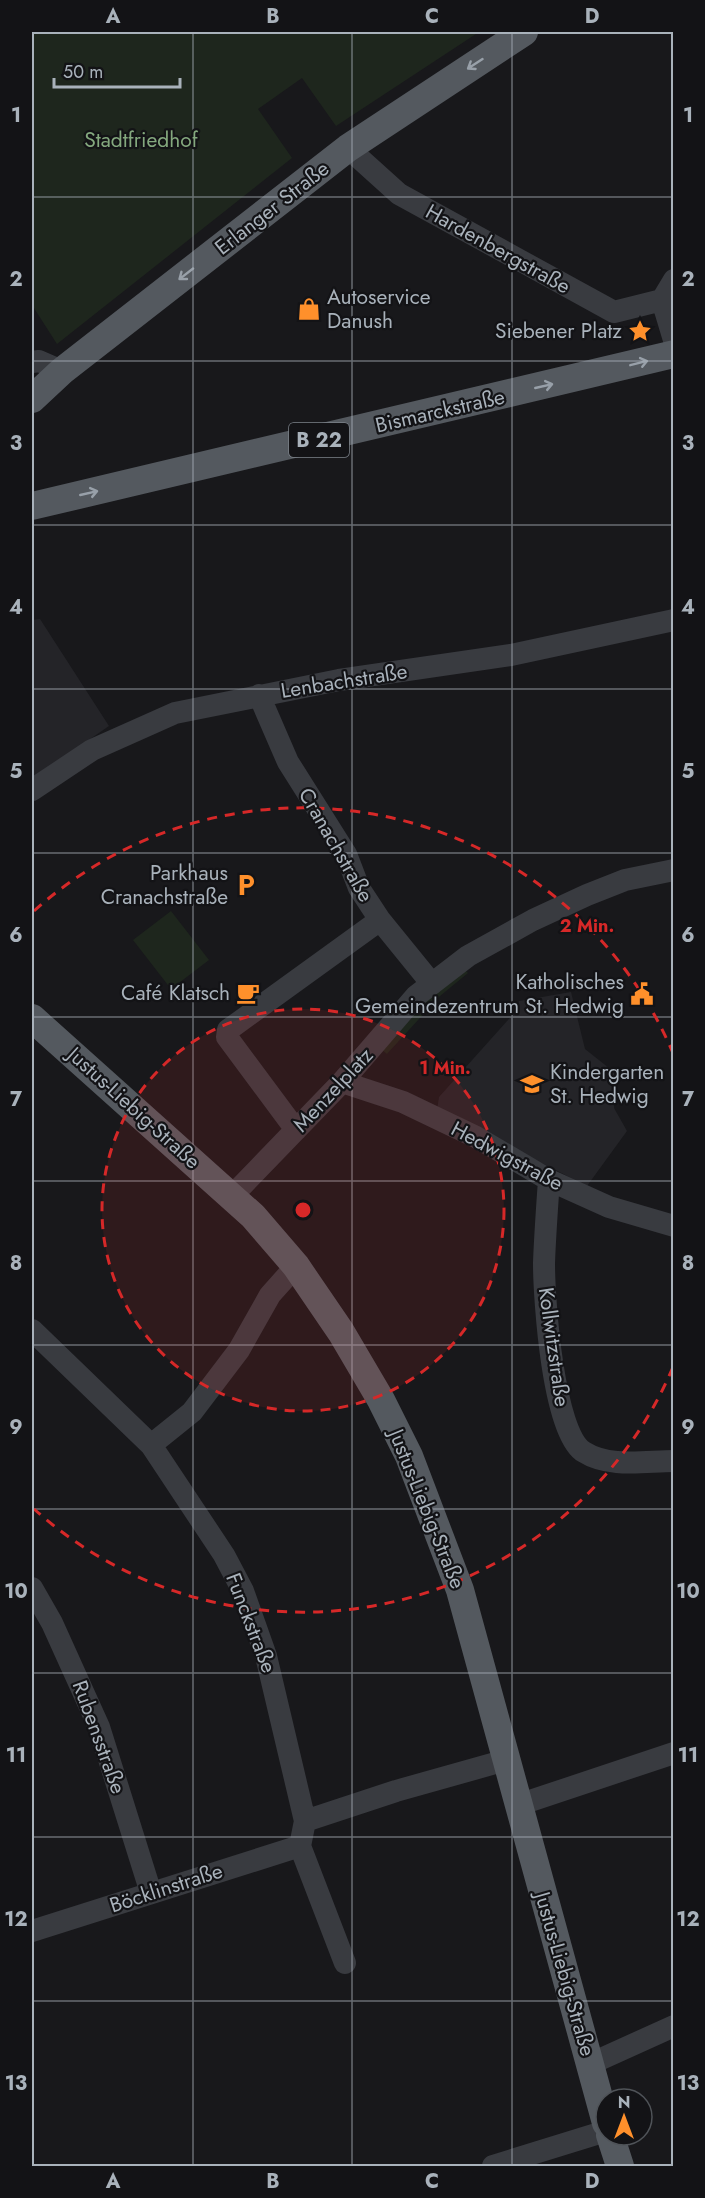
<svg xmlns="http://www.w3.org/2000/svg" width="705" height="2198" font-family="Jost,sans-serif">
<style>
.built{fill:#242428}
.green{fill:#1e261d}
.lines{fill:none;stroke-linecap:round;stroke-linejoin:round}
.minor{stroke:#393b40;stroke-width:22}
.major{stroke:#54595f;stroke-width:28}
.oneway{stroke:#98a0a9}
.grid{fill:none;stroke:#a9b2bb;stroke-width:1.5;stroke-opacity:0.55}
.ring{fill:none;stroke:#d62828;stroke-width:3;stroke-dasharray:10 8}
.labels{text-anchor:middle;stroke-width:4.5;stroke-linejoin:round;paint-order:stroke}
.shield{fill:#131316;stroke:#7c828a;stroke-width:1.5}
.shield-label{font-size:20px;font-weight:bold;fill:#a9b2bb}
.park-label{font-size:21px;fill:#84a87e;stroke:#131316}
.street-label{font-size:21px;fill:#a9b2bb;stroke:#131316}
.poi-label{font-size:21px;fill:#a9b2bb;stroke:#131316;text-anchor:end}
.centre{fill:#d62828;stroke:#131316;stroke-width:3}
.ring-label{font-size:18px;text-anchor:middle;font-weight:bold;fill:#d62828;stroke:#131316;stroke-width:4.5;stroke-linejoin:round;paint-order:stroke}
.neatline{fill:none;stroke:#a9b2bb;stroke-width:2}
.grid-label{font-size:20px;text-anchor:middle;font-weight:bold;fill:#a9b2bb}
</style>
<rect width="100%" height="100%" fill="#18181b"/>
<path class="built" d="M 40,619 L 109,726 L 32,779 L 32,620 Z
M 571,992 L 585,1049 L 614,1072 L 614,1108 L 627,1131 L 587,1186 L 437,1110 L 439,1097 L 516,1011 L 519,1001 Z"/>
<path class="green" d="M 32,32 L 479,32 L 336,126 L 302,78 L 258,109 L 292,158 L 57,344 L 32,305 Z
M 171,911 L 209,960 L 171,989 L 133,940 Z
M 462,967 L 468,973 L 440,996 L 387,1054 L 378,1047 Z"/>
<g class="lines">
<path class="minor" d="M 348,148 L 399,194 L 614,312 L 662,300
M 674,280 L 662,300 L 674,340
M 32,362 L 39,361 L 62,371
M 259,695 L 288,762 L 346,854 L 359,888 L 380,920 L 432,984
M 32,790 L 92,750 L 175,713 L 339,680 L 511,655 L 674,620
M 342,1082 L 403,1102 L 476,1137 L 549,1180 L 609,1207 L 674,1226
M 296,1130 L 227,1037 L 228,1030 L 380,920
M 549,1180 C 547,1208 545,1235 544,1263 C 544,1299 553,1434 584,1452 C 609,1468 645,1461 674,1461
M 232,1196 L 342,1082 L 416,996 L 468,956 L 533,920 L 587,895 L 625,880 L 674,870
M 32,1330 L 151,1445 L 224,1555 L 243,1591 L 266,1656 L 305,1821
M 151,1445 L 192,1412 L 239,1350 L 270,1295 L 296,1266
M 32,1588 L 52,1623 L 99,1727 L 151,1893
M 518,1805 L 674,1753
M 32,1931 L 300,1846
M 345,1963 L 300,1846 L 305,1821 L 396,1791 L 506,1760
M 590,2064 L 674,2026
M 493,2166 L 606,2131"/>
<path class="major" d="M 32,399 L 62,371 L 348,148 L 524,32
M 32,506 L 674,354
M 32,1018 L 253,1216 L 296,1266 L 341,1332 L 381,1400 L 409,1456 L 460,1590 L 606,2123
M 610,2135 L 620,2166"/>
</g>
<defs><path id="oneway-shaft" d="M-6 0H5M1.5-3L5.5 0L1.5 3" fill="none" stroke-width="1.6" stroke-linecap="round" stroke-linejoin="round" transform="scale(1.5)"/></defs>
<g class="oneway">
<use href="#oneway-shaft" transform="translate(475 64) rotate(147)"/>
<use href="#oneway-shaft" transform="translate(186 274) rotate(142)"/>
<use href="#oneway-shaft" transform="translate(639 363) rotate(-14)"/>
<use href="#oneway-shaft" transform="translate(544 386) rotate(-13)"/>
<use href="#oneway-shaft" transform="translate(89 493) rotate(-13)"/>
</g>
<path class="grid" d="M 193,32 L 193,2166M 352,32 L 352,2166M 512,32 L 512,2166M 32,197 L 674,197M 32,361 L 674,361M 32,525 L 674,525M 32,689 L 674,689M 32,853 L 674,853M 32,1017 L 674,1017M 32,1181 L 674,1181M 32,1345 L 674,1345M 32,1509 L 674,1509M 32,1673 L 674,1673M 32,1837 L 674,1837M 32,2001 L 674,2001"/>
<circle cx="303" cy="1210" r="201" fill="#d62828" fill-opacity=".12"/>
<g class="ring">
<circle cx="303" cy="1210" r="201"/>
<path d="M673 1367A402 402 0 0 1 34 1509M34 911A402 402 0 0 1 673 1053"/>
</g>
<defs>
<g id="shop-bare" transform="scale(1.8)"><path d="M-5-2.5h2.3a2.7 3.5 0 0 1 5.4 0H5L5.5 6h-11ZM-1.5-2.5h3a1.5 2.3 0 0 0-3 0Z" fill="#ff902b" stroke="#131316" stroke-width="2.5" paint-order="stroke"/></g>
<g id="sight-bare" transform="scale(1.8)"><path d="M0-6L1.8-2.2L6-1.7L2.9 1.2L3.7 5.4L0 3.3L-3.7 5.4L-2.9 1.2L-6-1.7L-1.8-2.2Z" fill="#ff902b" stroke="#131316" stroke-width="2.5" paint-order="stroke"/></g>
<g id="parking-bare" transform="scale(1.8)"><path d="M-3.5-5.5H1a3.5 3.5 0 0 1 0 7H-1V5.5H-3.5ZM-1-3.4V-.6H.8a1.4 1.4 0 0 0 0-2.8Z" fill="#ff902b" stroke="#131316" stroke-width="2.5" paint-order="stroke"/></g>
<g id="cafe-bare" transform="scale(1.8)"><path d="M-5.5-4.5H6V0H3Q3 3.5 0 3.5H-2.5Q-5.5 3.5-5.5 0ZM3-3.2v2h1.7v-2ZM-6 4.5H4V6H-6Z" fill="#ff902b" stroke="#131316" stroke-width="2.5" paint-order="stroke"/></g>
<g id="civic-bare" transform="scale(1.8)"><path d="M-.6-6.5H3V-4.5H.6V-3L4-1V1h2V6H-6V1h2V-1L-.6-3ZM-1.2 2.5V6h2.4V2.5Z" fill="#ff902b" stroke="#131316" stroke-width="2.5" paint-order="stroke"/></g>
<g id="school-bare" transform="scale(1.8)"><path d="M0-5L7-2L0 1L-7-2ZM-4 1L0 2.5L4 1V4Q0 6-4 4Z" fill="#ff902b" stroke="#131316" stroke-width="2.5" paint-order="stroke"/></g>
</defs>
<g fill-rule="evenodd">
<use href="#shop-bare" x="309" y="309"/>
<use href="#sight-bare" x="640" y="331"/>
<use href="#parking-bare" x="246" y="885"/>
<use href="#cafe-bare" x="248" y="993"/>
<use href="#civic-bare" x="642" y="994"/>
<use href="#school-bare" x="532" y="1084"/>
</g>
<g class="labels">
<rect class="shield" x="289" y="423" width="60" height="34" rx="4.5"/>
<g class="shield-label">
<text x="319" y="447">B 22</text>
</g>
<g class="park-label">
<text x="141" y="147">Stadtfriedhof</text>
</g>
<g class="street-label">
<text transform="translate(272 208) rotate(-38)" y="7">Erlanger Straße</text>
<text transform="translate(498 249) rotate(29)" y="7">Hardenbergstraße</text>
<text transform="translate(440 411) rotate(-13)" y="7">Bismarckstraße</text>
<text transform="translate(344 681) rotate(-9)" y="7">Lenbachstraße</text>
<text transform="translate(336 845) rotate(60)" y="7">Cranachstraße</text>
<text transform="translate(333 1090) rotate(-47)" y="7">Menzelplatz</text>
<text transform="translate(134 1108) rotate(42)" y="7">Justus-Liebig-Straße</text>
<text transform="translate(507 1156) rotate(28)" y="7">Hedwigstraße</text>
<text transform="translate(554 1347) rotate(82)" y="7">Kollwitzstraße</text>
<text transform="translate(427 1509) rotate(68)" y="7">Justus-Liebig-Straße</text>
<text transform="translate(251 1623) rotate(69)" y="7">Funckstraße</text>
<text transform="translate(99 1737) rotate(70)" y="7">Rubensstraße</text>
<text transform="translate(166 1888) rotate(-18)" y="7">Böcklinstraße</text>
<text transform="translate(565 1974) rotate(74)" y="7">Justus-Liebig-Straße</text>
</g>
<g class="poi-label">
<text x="327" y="304" text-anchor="start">Autoservice<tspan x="327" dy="24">Danush</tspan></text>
<text x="622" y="338">Siebener Platz</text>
<text x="228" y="880">Parkhaus<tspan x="228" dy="24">Cranachstraße</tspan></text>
<text x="624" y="989">Katholisches<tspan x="624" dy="24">Gemeindezentrum St. Hedwig</tspan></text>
<text x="230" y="1000">Café Klatsch</text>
<text x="550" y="1079" text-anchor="start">Kindergarten<tspan x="550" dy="24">St. Hedwig</tspan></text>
</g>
</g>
<circle cx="303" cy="1210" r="9" class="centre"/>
<g class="ring-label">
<text x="587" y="932">2 Min.</text>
<text x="445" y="1074">1 Min.</text>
</g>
<rect width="705" height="2198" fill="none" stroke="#131316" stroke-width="66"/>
<g transform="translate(624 2117)"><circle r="28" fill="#131316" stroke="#4f5358" stroke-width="1.5"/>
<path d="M0-4.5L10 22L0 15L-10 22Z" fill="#ff902b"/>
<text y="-9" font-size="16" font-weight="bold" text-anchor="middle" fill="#a9b2bb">N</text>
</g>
<path d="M54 78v9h126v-9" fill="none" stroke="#a9b2bb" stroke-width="3"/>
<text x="63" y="78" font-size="18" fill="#a9b2bb" stroke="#131316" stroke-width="4.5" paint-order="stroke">50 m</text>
<rect x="33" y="33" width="639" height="2132" class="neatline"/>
<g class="grid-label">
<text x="113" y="23">A</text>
<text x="273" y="23">B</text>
<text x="432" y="23">C</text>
<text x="592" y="23">D</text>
<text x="16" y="122">1</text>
<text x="688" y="122">1</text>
<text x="16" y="286">2</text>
<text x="688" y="286">2</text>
<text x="16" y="450">3</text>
<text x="688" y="450">3</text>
<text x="16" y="614">4</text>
<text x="688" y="614">4</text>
<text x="16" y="778">5</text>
<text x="688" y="778">5</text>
<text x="16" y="942">6</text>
<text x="688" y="942">6</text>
<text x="16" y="1106">7</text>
<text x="688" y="1106">7</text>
<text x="16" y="1270">8</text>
<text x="688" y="1270">8</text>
<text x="16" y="1434">9</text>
<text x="688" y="1434">9</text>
<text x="16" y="1598">10</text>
<text x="688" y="1598">10</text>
<text x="16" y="1762">11</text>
<text x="688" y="1762">11</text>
<text x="16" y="1926">12</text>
<text x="688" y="1926">12</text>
<text x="16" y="2090">13</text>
<text x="688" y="2090">13</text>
<text x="113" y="2188">A</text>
<text x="273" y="2188">B</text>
<text x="432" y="2188">C</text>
<text x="592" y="2188">D</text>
</g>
</svg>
